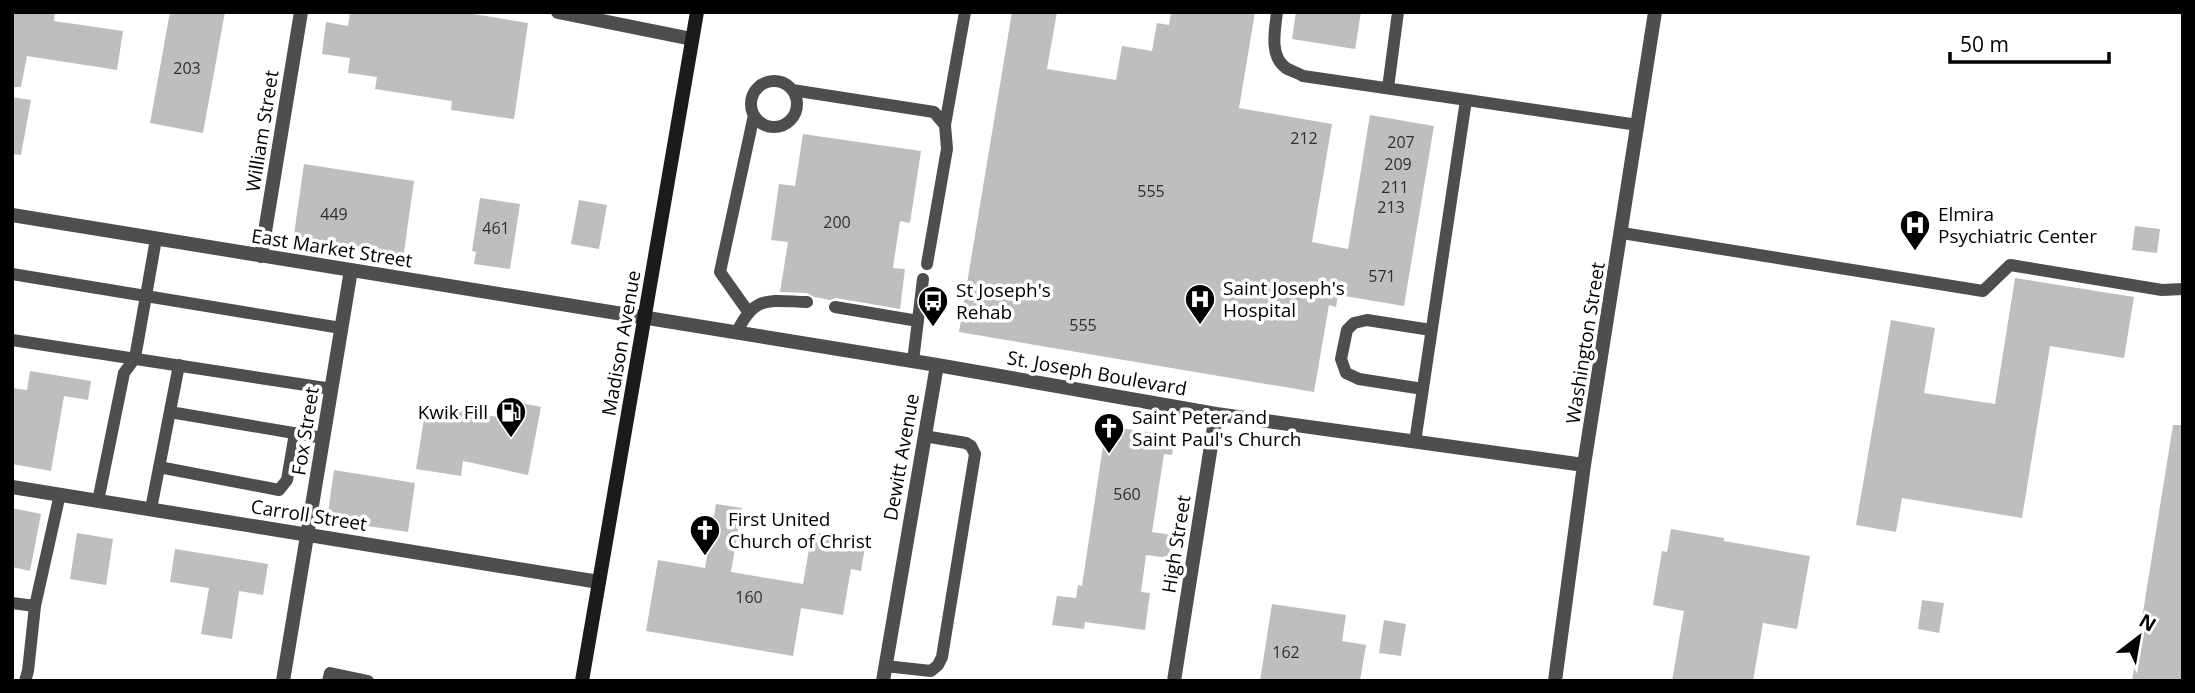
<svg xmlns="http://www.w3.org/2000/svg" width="2195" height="693" font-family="'Open Sans',sans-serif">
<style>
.building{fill:#bebebe}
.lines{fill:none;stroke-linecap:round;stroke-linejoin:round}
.service{stroke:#4e4e4e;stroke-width:12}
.minor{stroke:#4e4e4e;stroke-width:14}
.secondary{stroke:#1b1b1b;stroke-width:14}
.labels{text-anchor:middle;stroke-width:7;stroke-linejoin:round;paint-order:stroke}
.number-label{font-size:16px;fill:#303030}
.street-label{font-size:19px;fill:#000;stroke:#fff}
.poi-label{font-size:19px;fill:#000;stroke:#fff;text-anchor:start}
</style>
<rect width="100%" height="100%" fill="#fff"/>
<path class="building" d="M 12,12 L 55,12 L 54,21 L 123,31 L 117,70 L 27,56 L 21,87 L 12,87 Z
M 170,12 L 225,12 L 203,133 L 150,123 Z
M 350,12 L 462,12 L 528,23 L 514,119 L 451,110 L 452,101 L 375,89 L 377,77 L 348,73 L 350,58 L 322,54 L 326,22 L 348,26 Z
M 1012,12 L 1057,12 L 1047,69 L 1116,80 L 1122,46 L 1152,51 L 1157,23 L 1169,25 L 1171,12 L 1255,12 L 1239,108 L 1332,124 L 1312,242 L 1348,249 L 1370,115 L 1434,126 L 1404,306 L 1338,295 L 1336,307 L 1329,305 L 1314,392 L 959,332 Z
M 1296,12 L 1361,12 L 1355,49 L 1292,39 Z
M 12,97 L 31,100 L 21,155 L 12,154 Z
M 803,134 L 921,151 L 910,223 L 900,221 L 893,268 L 905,269 L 900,309 L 836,298 L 830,300 L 814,297 L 807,293 L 780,292 L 788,242 L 771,240 L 779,184 L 795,186 Z
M 304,164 L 414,181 L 403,259 L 293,242 Z
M 480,198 L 520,204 L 510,269 L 474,264 L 476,252 L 472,251 Z
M 579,200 L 607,205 L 599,249 L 571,244 Z
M 2135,226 L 2160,229 L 2157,253 L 2132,250 Z
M 2015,278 L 2134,297 L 2124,358 L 2050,346 L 2022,518 L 1902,498 L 1896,532 L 1856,525 L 1891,320 L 1935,328 L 1924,393 L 1995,404 Z
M 30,371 L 91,381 L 88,400 L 64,396 L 51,471 L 12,464 L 12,388 L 27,390 Z
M 502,399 L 541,407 L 528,475 L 463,461 L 461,476 L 416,469 L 426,406 L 498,417 Z
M 2173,425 L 2183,425 L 2183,681 L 2132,681 Z
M 1106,426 L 1175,436 L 1172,455 L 1164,454 L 1152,532 L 1172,535 L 1169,558 L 1146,555 L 1141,592 L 1150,593 L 1145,630 L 1085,622 L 1084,629 L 1052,625 L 1057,596 L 1076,598 L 1078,585 L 1082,586 Z
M 334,470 L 415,483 L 408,532 L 327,520 Z
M 716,504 L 742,508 L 731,572 L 803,584 L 812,532 L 866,541 L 861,571 L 851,569 L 843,615 L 801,608 L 793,656 L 646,631 L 658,560 L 705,568 Z
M 12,508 L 41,514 L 30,571 L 12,567 Z
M 1671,529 L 1724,538 L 1724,541 L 1810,556 L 1797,629 L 1763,623 L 1753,681 L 1672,681 L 1684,611 L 1653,605 L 1662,551 L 1667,552 Z
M 77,533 L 113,539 L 106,585 L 70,579 Z
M 175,549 L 268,564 L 263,595 L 239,591 L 232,639 L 201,634 L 209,588 L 170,582 Z
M 1922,600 L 1944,603 L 1939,633 L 1918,629 Z
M 1272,604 L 1346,615 L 1342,641 L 1366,645 L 1360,681 L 1260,681 Z
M 1384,620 L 1406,624 L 1401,656 L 1379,653 Z"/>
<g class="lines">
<path class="service" d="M 1277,12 C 1275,30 1269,56 1286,68 C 1291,71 1298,73 1303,76 L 1638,125
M751 104a23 23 0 1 1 46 0a23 23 0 1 1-46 0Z
M 1388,88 L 1398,12
M 792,90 L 934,112 L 945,125 L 947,149 L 927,264
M 945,125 L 965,12
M 1622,233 L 1983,291 L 2010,265 L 2162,290 L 2183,289
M 12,274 L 341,328
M 835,307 L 918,321
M 749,313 L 720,272 L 754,115
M 737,332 C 755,294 770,301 807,302
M 12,340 L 332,389
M 913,361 L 923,279
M 1423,389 L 1359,379 L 1346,373 L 1341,359 L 1347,330 L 1354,323 L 1367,320 L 1431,330
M 170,412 L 323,438
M 1415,442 L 1466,100
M 159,467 L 279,490 L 287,480 L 295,433
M 98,501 L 124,373 L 135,358 L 156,239
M 151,509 L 179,365
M 12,603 L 35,606 L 28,671 L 25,681
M 35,606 L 60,494
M 885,666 L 931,671 L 938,665 L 942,657 L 975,454 L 971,446 L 966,443 L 924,436
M 328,681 L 330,673 L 368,681"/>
<path class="minor" d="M 558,12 L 692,39
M 12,215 L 937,365 L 1216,414 L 1584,465
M 261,256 L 301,12
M 12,487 L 599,582
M 283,681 L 351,270
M 883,681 L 937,365
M 1174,681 L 1216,414
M 1555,681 L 1584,465 L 1655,12"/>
<path class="secondary" d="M 582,681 L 697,12"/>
</g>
<defs>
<g id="hospital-pin" transform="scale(1.575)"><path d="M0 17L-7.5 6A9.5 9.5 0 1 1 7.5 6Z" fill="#000" stroke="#fff"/><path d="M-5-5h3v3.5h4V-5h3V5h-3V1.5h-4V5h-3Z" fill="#fff"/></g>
<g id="bus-pin" transform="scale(1.575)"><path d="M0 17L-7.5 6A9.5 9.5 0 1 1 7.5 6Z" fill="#000" stroke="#fff"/><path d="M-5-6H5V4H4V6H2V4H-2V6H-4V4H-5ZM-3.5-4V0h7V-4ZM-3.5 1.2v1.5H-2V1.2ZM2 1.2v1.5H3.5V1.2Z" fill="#fff"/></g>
<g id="fuel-pin" transform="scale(1.575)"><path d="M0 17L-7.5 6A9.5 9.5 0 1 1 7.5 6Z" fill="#000" stroke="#fff"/><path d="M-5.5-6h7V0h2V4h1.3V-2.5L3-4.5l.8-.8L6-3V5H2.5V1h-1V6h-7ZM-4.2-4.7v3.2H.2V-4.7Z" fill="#fff"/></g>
<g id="church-pin" transform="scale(1.575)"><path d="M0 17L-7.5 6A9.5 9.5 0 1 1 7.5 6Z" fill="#000" stroke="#fff"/><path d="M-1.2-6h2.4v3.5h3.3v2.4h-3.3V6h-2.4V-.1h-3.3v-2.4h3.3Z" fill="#fff"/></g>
</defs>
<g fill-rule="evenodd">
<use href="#hospital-pin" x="1915" y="225"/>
<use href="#hospital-pin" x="1200" y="299"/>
<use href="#bus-pin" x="933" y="301"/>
<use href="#fuel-pin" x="511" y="412"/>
<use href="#church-pin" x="1109" y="428"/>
<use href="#church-pin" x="705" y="530"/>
</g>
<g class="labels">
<g class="number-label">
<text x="187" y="74">203</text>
<text x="1304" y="144">212</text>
<text x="1401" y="148">207</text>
<text x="1398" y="170">209</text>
<text x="1395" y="193">211</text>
<text x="1151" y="197">555</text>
<text x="1391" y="213">213</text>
<text x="334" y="220">449</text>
<text x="837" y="228">200</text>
<text x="496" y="234">461</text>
<text x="1382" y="282">571</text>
<text x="1083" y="331">555</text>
<text x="1127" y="500">560</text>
<text x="749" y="603">160</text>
<text x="1286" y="658">162</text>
</g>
<g class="street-label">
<text transform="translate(262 131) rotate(-81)" y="7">William Street</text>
<text transform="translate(332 248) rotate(9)" y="7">East Market Street</text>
<text transform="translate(621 343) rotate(-80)" y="7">Madison Avenue</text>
<text transform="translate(1585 343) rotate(-81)" y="7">Washington Street</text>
<text transform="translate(1097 373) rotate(10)" y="7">St. Joseph Boulevard</text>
<text transform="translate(305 431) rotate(-81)" y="7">Fox Street</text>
<text transform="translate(901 457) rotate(-80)" y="7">Dewitt Avenue</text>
<text transform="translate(309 515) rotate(9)" y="7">Carroll Street</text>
<text transform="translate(1176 544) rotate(-81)" y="7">High Street</text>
</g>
<g class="poi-label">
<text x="1938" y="221">Elmira<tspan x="1938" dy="22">Psychiatric Center</tspan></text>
<text x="1223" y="295">Saint Joseph's<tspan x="1223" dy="22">Hospital</tspan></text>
<text x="956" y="297">St Joseph's<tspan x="956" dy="22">Rehab</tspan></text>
<text x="488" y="419" text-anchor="end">Kwik Fill</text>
<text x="1132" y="424">Saint Peter and<tspan x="1132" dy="22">Saint Paul's Church</tspan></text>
<text x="728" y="526">First United<tspan x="728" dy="22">Church of Christ</tspan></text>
</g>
</g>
<rect width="2195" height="693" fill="none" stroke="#000000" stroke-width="28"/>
<g transform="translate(2139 637) rotate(31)" stroke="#ffffff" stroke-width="5" paint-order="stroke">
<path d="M0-5L12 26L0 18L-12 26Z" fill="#000000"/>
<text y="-10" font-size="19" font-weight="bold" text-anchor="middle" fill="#000000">N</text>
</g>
<path d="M1950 52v10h159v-10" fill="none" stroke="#000000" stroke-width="3.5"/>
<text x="1960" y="52" font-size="21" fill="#000000" stroke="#ffffff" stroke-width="5" paint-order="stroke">50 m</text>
</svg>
